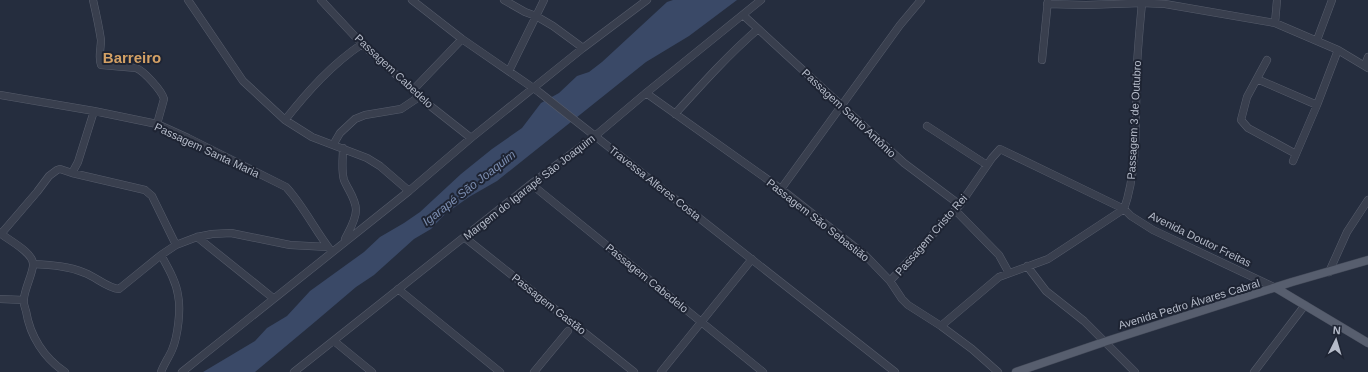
<svg xmlns="http://www.w3.org/2000/svg" width="1368" height="372" font-family="Helvetica,sans-serif">
<style>
.water{fill:#3a4967}
.lines{fill:none;stroke-linecap:round;stroke-linejoin:round}
.minor-casing{stroke:#575d6c;stroke-width:8}
.major-casing{stroke:#424857;stroke-width:9}
.minor{stroke:#393f4e;stroke-width:7}
.major{stroke:#575e6e;stroke-width:8}
.labels{text-anchor:middle;stroke-width:4;stroke-linejoin:round;paint-order:stroke}
.street-label{font-size:11px;fill:#b5bbc9;stroke:#1e2433}
.water-label{font-size:12px;font-style:italic;fill:#7c8eb1;stroke:#1e2433}
.district-label{font-size:15px;font-weight:bold;fill:#d4a165;stroke:#1e2433}
</style>
<rect width="100%" height="100%" fill="#252d3e"/>
<path class="water" d="M 673,0 L 737,0 L 689,36 L 646,62 L 497,181 L 469,197 L 445,214 L 431,229 L 414,239 L 374,275 L 356,287 L 316,321 L 255,372 L 203,372 L 255,341 L 267,328 L 287,316 L 310,291 L 364,252 L 380,237 L 404,223 L 420,212 L 461,174 L 492,149 L 522,128 L 541,103 L 559,93 L 577,76 L 589,72 L 602,62 L 667,2 Z"/>
<g class="lines">
<g class="minor-casing">
<path id="minor" d="M 93,0 C 96,13 99,27 101,40 C 101,48 98,58 101,65 L 136,68 C 144,71 162,91 164,99 L 157,124
M 188,0 L 243,81 L 285,120 L 312,137 L 367,158 L 380,166 L 409,191
M 321,0 L 362,44 L 413,90 L 419,97 L 471,138
M 412,0 L 462,39 L 539,92 L 895,372
M 504,0 L 525,12 L 536,16 L 553,26 L 583,48
M 1047,4 L 1086,5 L 1142,3 L 1165,4 L 1275,23 L 1338,50 L 1368,68
M 743,15 L 904,163 L 960,205
M 1275,23 L 1277,0
M 1317,40 L 1332,0
M 1042,60 L 1048,0
M 1267,60 L 1247,97 L 1241,120 L 1248,128 L 1296,154
M 1365,65 L 1368,57
M 509,71 L 544,0
M 1257,79 L 1317,105
M 413,90 L 462,39
M 646,93 L 781,189 L 865,255 L 890,281 L 902,299 L 908,305 L 941,326 L 972,349 L 998,372
M 0,95 L 94,111 L 157,124 L 188,138 L 286,187 C 303,205 316,232 332,252
M 675,114 C 702,84 728,55 758,29
M 285,120 C 308,91 331,65 362,44
M 927,126 L 987,165
M 333,145 L 340,133 L 355,119 L 365,115 L 401,109 L 419,97
M 343,148 C 343,158 341,170 344,180 C 348,190 356,199 356,210 C 356,220 349,231 345,239
M 1293,161 L 1317,105 L 1338,50
M 72,173 L 78,162 L 94,111
M 531,184 L 763,372
M 781,189 L 900,25 L 921,0
M 955,210 L 999,255 L 1009,273
M 0,233 C 8,240 33,252 33,264 C 34,271 24,290 24,299 C 23,303 25,308 26,311 C 30,336 44,358 65,372
M 1,234 L 37,192 L 49,176 L 57,170 L 60,169 L 72,173 L 145,190 L 152,196 L 176,245
M 197,237 L 273,298
M 464,237 L 634,372
M 161,255 C 168,268 176,281 178,295 C 181,309 178,336 172,350 C 169,357 164,364 161,372
M 33,264 C 51,265 69,266 85,273 C 96,277 107,288 119,289 L 161,255 L 176,245 L 197,237 L 212,234 L 231,233 L 290,245 L 328,247
M 1027,266 L 1046,291 L 1084,321 L 1135,372
M 1329,272 L 1347,232 L 1368,200
M 890,281 L 959,206 L 992,158 L 1000,149 L 1124,209 L 1131,216 L 1153,230 L 1276,288
M 398,289 L 500,372
M 0,299 L 24,300
M 941,326 L 999,277 L 1048,259 L 1124,209 C 1139,167 1135,111 1137,66 C 1138,45 1140,24 1142,3
M 334,341 L 372,372
M 182,372 L 409,191 L 471,138 L 583,48 L 647,0
M 294,372 L 531,184 L 595,136 L 646,93 L 761,0
M 534,372 L 568,331
M 661,372 L 752,259
M 1254,372 L 1305,305"/>
</g>
<g class="major-casing">
<path id="major" d="M 1276,288 L 1368,343
M 1016,372 L 1104,342 L 1292,282 L 1368,260"/>
</g>
<use href="#minor" class="minor"/>
<use href="#major" class="major"/>
</g>
<g class="labels">
<g class="street-label">
<text transform="translate(394 71) rotate(43)" y="4">Passagem Cabedelo</text>
<text transform="translate(849 113) rotate(43)" y="4">Passagem Santo Antônio</text>
<text transform="translate(1134 120) rotate(-87)" y="4">Passagem 3 de Outubro</text>
<text transform="translate(207 150) rotate(25)" y="4">Passagem Santa Maria</text>
<text transform="translate(655 183) rotate(38)" y="4">Travessa Alferes Costa</text>
<text transform="translate(529 187) rotate(-38)" y="4">Margem do Igarapé São Joaquim</text>
<text transform="translate(818 220) rotate(38)" y="4">Passagem São Sebastião</text>
<text transform="translate(931 235) rotate(-49)" y="4">Passagem Cristo Rei</text>
<text transform="translate(1200 239) rotate(26)" y="4">Avenida Doutor Freitas</text>
<text transform="translate(647 278) rotate(39)" y="4">Passagem Cabedelo</text>
<text transform="translate(549 304) rotate(38)" y="4">Passagem Gastão</text>
<text transform="translate(1189 304) rotate(-17)" y="4">Avenida Pedro Álvares Cabral</text>
</g>
<g class="water-label">
<text transform="translate(469 188) rotate(-38)" y="4">Igarapé São Joaquim</text>
</g>
<g class="district-label">
<text x="132" y="63">Barreiro</text>
</g>
</g>
<g transform="translate(1336 340) rotate(5)" stroke="#1e2433" stroke-width="3" paint-order="stroke">
<path d="M0-3L7 15L0 10L-7 15Z" fill="#b5bbc9"/>
<text y="-6" font-size="11" font-weight="bold" text-anchor="middle" fill="#b5bbc9">N</text>
</g>
</svg>
